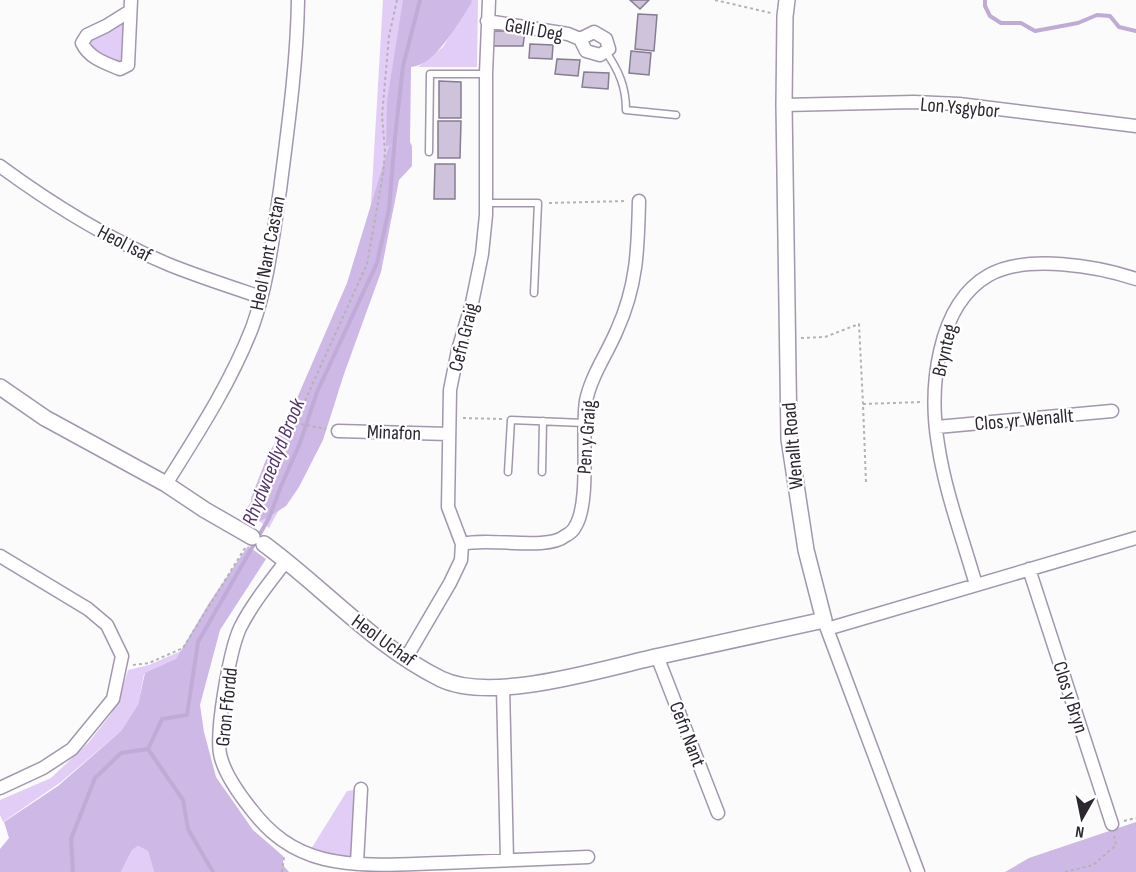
<svg xmlns="http://www.w3.org/2000/svg" width="1136" height="872" font-family="'Sofia Sans Condensed',sans-serif">
<style>
.green{fill:#e2cdf7}
.forest{fill:#ceb8e5}
.lines{fill:none;stroke-linecap:round;stroke-linejoin:round}
.stream{stroke:#c0aad6;stroke-width:4}
.building{fill:#cec3da;stroke:#877d92;stroke-width:1.5}
.service-casing{stroke:#a297ad;stroke-width:9}
.minor-casing{stroke:#a297ad;stroke-width:15}
.tertiary-casing{stroke:#a297ad;stroke-width:18}
.path{stroke:#b3b2b5;stroke-width:2;stroke-dasharray:3 3;stroke-linecap:butt}
.service{stroke:#fff;stroke-width:6}
.minor{stroke:#fff;stroke-width:12}
.tertiary{stroke:#fff;stroke-width:15}
.labels{text-anchor:middle;stroke-width:4.5;stroke-linejoin:round;paint-order:stroke}
.street-label{font-size:20px;fill:#2c2730;stroke:#fff}
.water-label{font-size:21px;font-style:italic;fill:#52346c;stroke:#fff}
</style>
<rect width="100%" height="100%" fill="#fbfbfb"/>
<path class="green" d="M 383,0 L 405,0 L 390,125 L 388,160 L 294,483 L 269,528 L 245,511 L 277,459 L 348,291 L 370,220 Z
M 472,0 L 478,0 L 477,67 L 418,67 L 443,47 Z
M 130,11 L 130,55 L 120,69 L 86,50 L 87,35 Z
M 181,651 L 176,660 L 144,674 L 138,706 L 121,731 L 61,782 L 3,822 L 0,815 L 0,800 L 51,778 L 89,742 L 111,714 L 120,696 L 128,670 L 149,665 Z
M 361,789 L 357,863 L 308,854 L 347,791 Z
M 138,846 L 148,851 L 154,872 L 121,872 L 132,850 Z"/>
<path class="forest" d="M 403,0 L 472,0 L 471,4 C 458,23 435,66 411,67 L 410,142 L 412,146 L 412,166 L 399,180 L 381,272 L 344,374 L 323,440 L 299,487 L 286,506 L 267,518 L 259,521 L 252,516 L 251,498 L 267,457 L 288,419 L 347,283 L 389,146 L 398,145 L 386,146 L 387,101 Z
M 248,546 L 266,559 L 220,630 L 200,705 L 204,732 L 216,777 L 253,830 L 283,856 L 283,865 L 289,872 L 154,872 L 148,851 L 138,846 L 132,850 L 121,872 L 0,872 L 0,849 L 9,838 L 4,822 L 58,786 L 121,731 L 138,705 L 145,673 L 176,659 L 209,603 Z
M 1136,822 L 1136,872 L 1005,872 L 1029,858 Z"/>
<g class="lines">
<path class="stream" d="M 985,0 L 985,6 L 990,16 L 1001,23 L 1021,23 L 1035,31 L 1078,23 L 1097,15 L 1110,16 L 1119,27 L 1136,31
M 148,749 L 183,800 L 188,829 L 213,872
M 73,872 L 71,839 L 95,778 L 121,753 L 148,749 L 162,719 L 187,715 L 198,642 L 269,518 L 281,486 L 300,443 L 317,392 L 377,263 L 389,209 L 395,137 L 403,66 L 420,0"/>
</g>
<path class="building" d="M 630,0 L 649,0 L 640,9 Z
M 638,14 L 657,15 L 654,51 L 635,49 Z
M 494,31 L 525,31 L 523,46 L 493,46 Z
M 530,44 L 553,45 L 552,59 L 529,58 Z
M 631,51 L 651,53 L 649,75 L 629,73 Z
M 557,59 L 580,60 L 578,76 L 555,74 Z
M 584,72 L 609,73 L 608,89 L 582,87 Z
M 439,81 L 461,82 L 461,118 L 439,118 Z
M 438,121 L 461,121 L 460,158 L 438,158 Z
M 435,164 L 455,164 L 455,199 L 434,199 Z"/>
<g class="lines">
<g class="service-casing">
<path id="service" d="M 606,52 C 619,71 626,87 626,110 L 676,115
M 429,152 L 430,74 L 486,74
M 486,203 L 538,203 L 534,293
M 508,472 L 511,420 L 584,423
M 542,472 L 543,421"/>
</g>
<g class="minor-casing">
<path id="minor" d="M 130,11 L 106,26 L 87,35 L 82,43 C 89,58 105,63 120,69 L 128,65 L 131,0
M 487,21 L 568,34 L 580,39 L 586,51 L 600,55 L 609,49 L 606,39 L 594,32 L 580,39
M 784,105 L 914,102 L 959,104 L 1136,126
M 0,166 C 53,205 110,240 170,265 C 200,277 231,287 261,297
M 937,427 L 1112,411
M 338,431 L 449,434
M 166,484 C 198,433 230,384 252,328 C 268,284 273,236 280,190 C 288,127 297,64 298,0
M 462,544 C 489,537 547,551 565,536 C 569,534 573,531 575,527 C 591,502 581,433 586,401 C 591,376 607,354 617,330 C 637,286 638,249 639,201
M 0,556 L 88,609 L 107,625 L 122,656 L 113,699 L 72,749 L 43,768 L 0,788
M 286,561 C 270,582 252,604 240,628 C 230,650 214,736 221,758 C 226,776 239,794 251,809 C 270,834 292,851 324,859 C 361,868 404,864 442,863 C 491,861 539,859 588,857
M 1029,569 L 1112,824
M 976,585 C 963,539 945,492 938,444 C 929,390 936,305 989,275 C 1027,254 1097,266 1136,279
M 824,621 L 918,872
M 827,629 L 1136,538
M 657,656 L 718,813
M 406,658 L 450,583 L 461,560 L 462,544 L 448,507 L 450,390 L 458,350 L 472,303 L 482,254 L 486,215 L 486,74 L 489,0
M 503,687 L 507,860
M 357,863 L 361,789"/>
</g>
<g class="tertiary-casing">
<path id="tertiary" d="M 0,387 L 45,418 L 166,484 L 205,510 L 252,537
M 264,544 C 324,588 374,646 441,679 C 493,704 604,668 660,656 C 714,644 769,632 824,620 L 806,550 L 789,439 L 784,105 L 785,16 L 787,0"/>
</g>
<path class="path" d="M 715,0 L 771,13
M 549,203 L 627,201
M 801,338 L 825,337 L 859,324 L 863,404
M 463,418 L 502,419
M 295,423 L 326,429
M 866,482 L 863,404 L 923,402
M 251,520 L 251,512 L 284,453 L 298,416 L 367,264 L 383,174 L 385,151 L 382,116 L 389,36 L 397,0
M 133,665 L 149,663 L 183,648 L 245,548
M 1124,821 L 1136,818
M 282,872 L 284,857
M 1065,872 L 1093,865 L 1116,845 L 1114,836"/>
<use href="#service" class="service"/>
<use href="#minor" class="minor"/>
<use href="#tertiary" class="tertiary"/>
</g>
<g class="labels">
<g class="street-label">
<text transform="translate(534 29) rotate(10)" y="7">Gelli Deg</text>
<text transform="translate(960 107) rotate(5)" y="7">Lon Ysgybor</text>
<text transform="translate(125 243) rotate(27)" y="7">Heol Isaf</text>
<text transform="translate(267 253) rotate(-79)" y="7">Heol Nant Castan</text>
<text transform="translate(463 337) rotate(-76)" y="7">Cefn Graig</text>
<text transform="translate(944 350) rotate(-77)" y="7">Brynteg</text>
<text transform="translate(1024 419) rotate(-5)" y="7">Clos yr Wenallt</text>
<text transform="translate(394 432) rotate(2)" y="7">Minafon</text>
<text transform="translate(586 437) rotate(-86)" y="7">Pen y Graig</text>
<text transform="translate(792 446) rotate(-95)" y="7">Wenallt Road</text>
<text transform="translate(384 640) rotate(36)" y="7">Heol Uchaf</text>
<text transform="translate(1071 697) rotate(72)" y="7">Clos y Bryn</text>
<text transform="translate(226 707) rotate(-84)" y="7">Gron Ffordd</text>
<text transform="translate(688 734) rotate(69)" y="7">Cefn Nant</text>
</g>
<g class="water-label">
<text transform="translate(273 462) rotate(-68)" y="7">Rhydwaedlyd Brook</text>
</g>
</g>
<g transform="translate(1082 818) rotate(189)" stroke="#ffffff" stroke-width="4.5" paint-order="stroke">
<path d="M0-4.5L10 22L0 15L-10 22Z" fill="#2c2730"/>
<text y="-9" font-size="16" font-weight="bold" text-anchor="middle" fill="#2c2730">N</text>
</g>
</svg>
